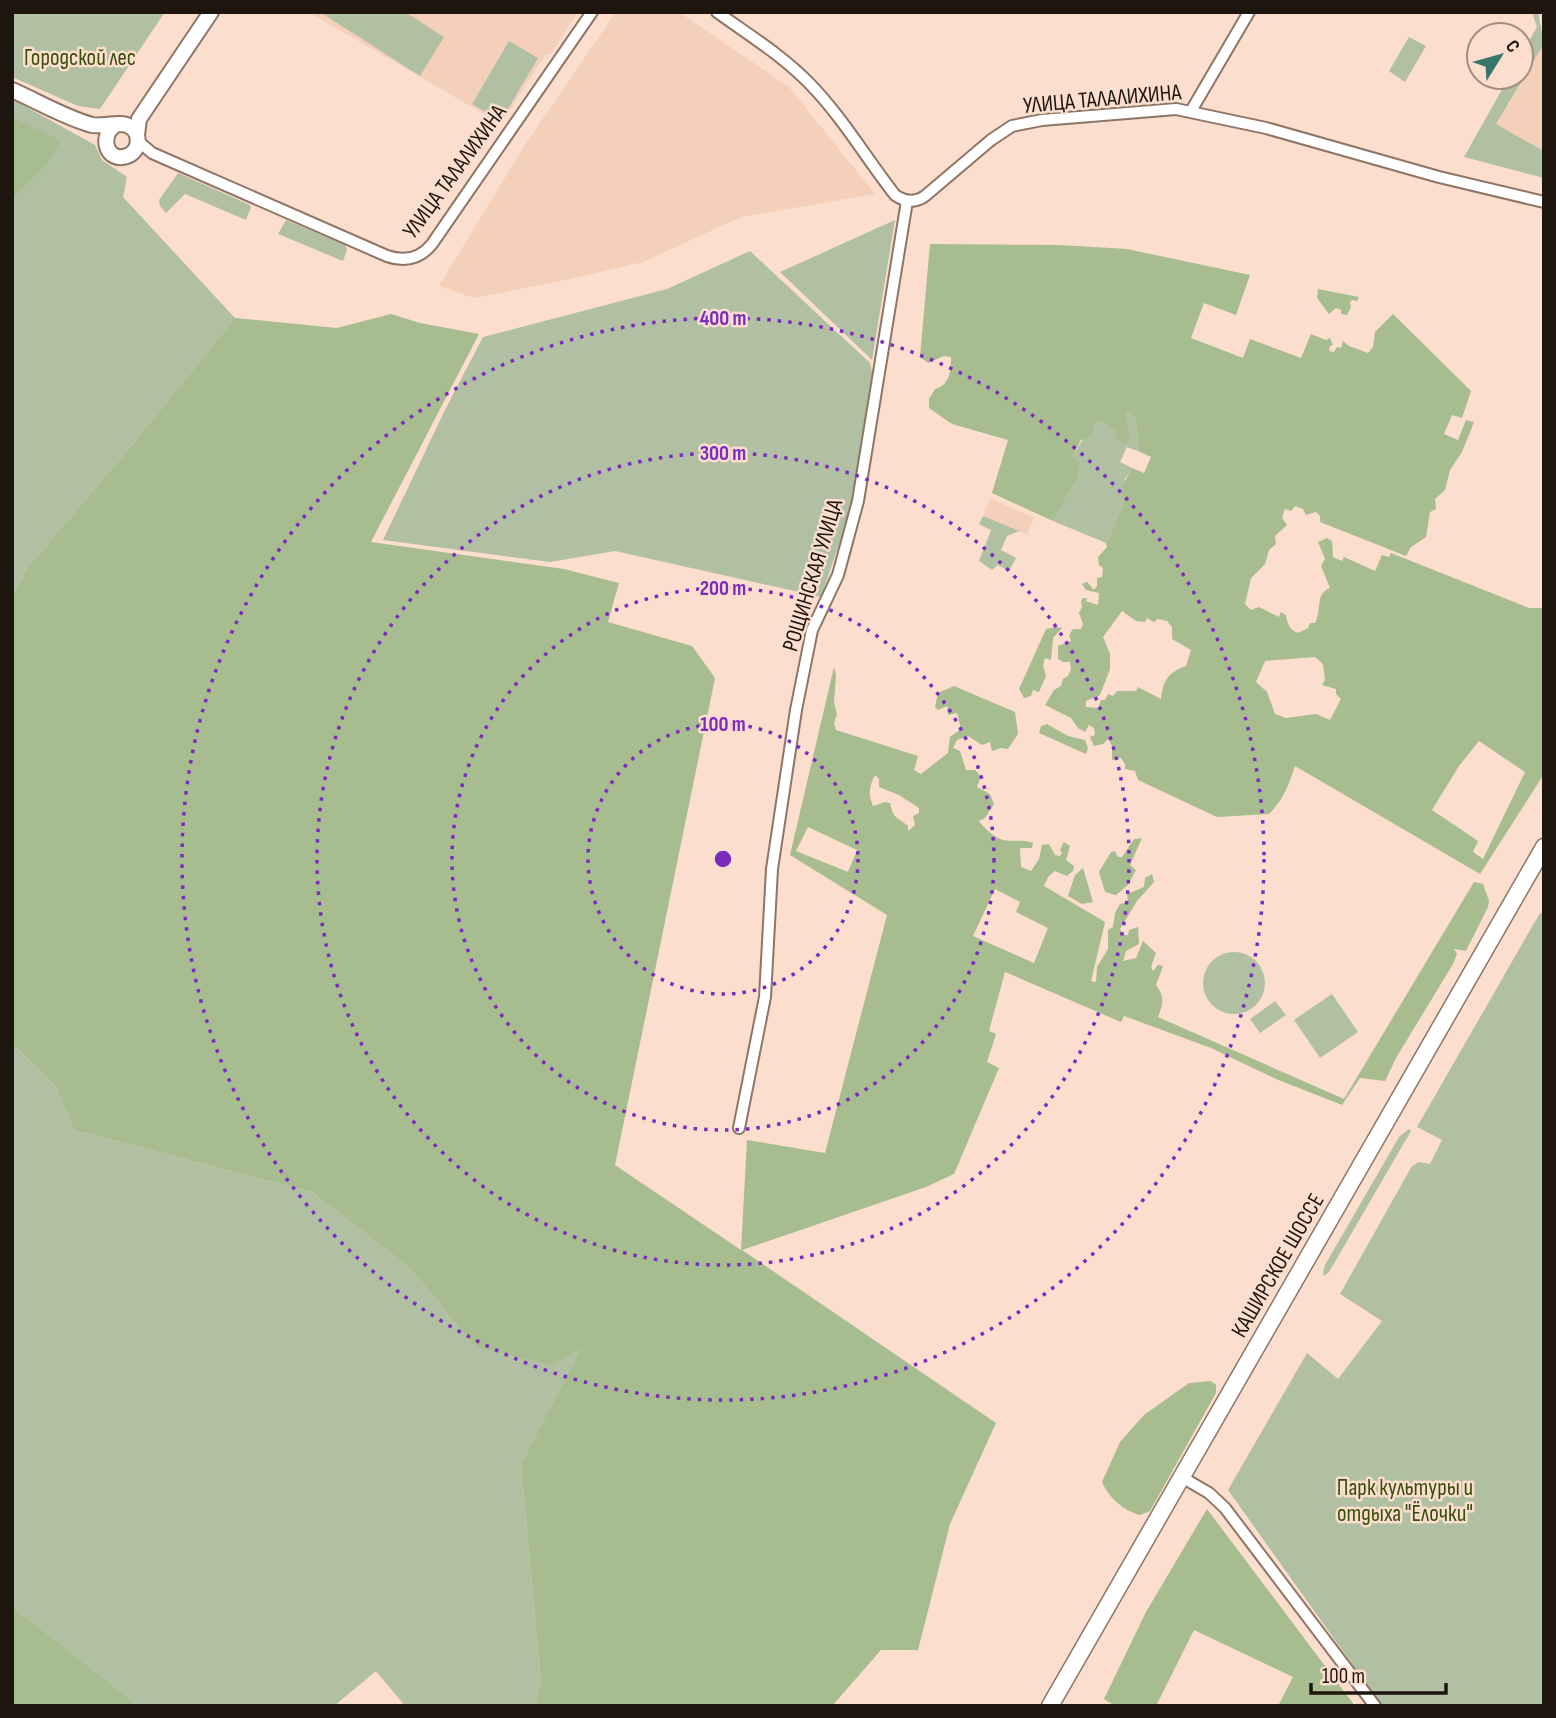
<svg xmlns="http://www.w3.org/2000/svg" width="1556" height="1718" font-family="'Sofia Sans Condensed',sans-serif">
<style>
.built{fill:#f4d0bb}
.green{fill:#b1bfa2}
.forest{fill:#a7bc8f;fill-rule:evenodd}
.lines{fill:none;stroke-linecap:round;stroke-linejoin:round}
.street-casing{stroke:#8e7565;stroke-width:14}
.secondary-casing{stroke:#8e7565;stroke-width:18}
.primary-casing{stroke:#8e7565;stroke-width:19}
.street{stroke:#fff;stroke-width:10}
.secondary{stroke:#fff;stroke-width:14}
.primary{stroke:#fff;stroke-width:16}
.ring{fill:none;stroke:#7b2cbf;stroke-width:3.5;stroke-dasharray:3.5 7}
.labels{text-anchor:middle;stroke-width:5;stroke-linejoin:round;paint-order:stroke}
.park-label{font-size:23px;fill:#354e0a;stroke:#fbdecd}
.street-label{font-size:23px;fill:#1f150f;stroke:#fbdecd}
.centre{fill:#7b2cbf;stroke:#fbdecd;stroke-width:3.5}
.ring-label{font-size:21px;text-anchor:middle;font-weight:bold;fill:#7b2cbf;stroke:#fbdecd;stroke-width:5;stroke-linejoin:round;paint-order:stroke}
</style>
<rect width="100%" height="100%" fill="#fbdecd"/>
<path class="built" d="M 314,12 L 578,12 L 550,55 L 546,54 L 501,124 L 312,14 Z
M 616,12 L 679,12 L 789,87 L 875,194 L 741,217 L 643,262 L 570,279 L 474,298 L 439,286 L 526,143 Z
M 1544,45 L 1544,151 L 1496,124 Z
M 990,498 L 1034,518 L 1027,535 L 983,516 Z"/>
<path class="green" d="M 12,12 L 165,12 L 100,109 L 78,106 L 12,77 Z
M 320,12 L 405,12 L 444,37 L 420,76 Z
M 1532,12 L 1538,12 L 1544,44 L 1496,124 L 1544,151 L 1544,178 L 1464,157 L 1509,77 L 1521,77 L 1521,56 L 1537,27 Z
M 1409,37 L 1426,46 L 1405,82 L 1389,71 Z
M 509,41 L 538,58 L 501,121 L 472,104 Z
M 12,99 L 95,145 L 102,160 L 127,177 L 123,197 L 235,318 L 127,451 L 29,566 L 12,596 Z
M 178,173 L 250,205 L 251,207 L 246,220 L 185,194 L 166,213 L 160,206 L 159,200 Z
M 286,220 L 345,245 L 347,250 L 343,261 L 278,234 Z
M 895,220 L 872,360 L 780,272 Z
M 750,251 L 870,363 L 873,376 L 853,503 L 821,597 L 615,551 L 550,562 L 383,540 L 444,412 L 483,337 L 667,289 Z
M 1126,411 L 1132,413 C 1140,426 1135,439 1140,452 L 1127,447 L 1120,462 L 1132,468 L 1125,479 L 1124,503 L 1106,543 L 1053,521 L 1078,477 L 1072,457 L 1093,423 L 1104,422 L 1130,434 Z
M 983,516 L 1019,531 L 1007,536 L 1001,550 L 1016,558 L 1009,571 L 998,565 L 992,570 L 979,561 L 991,530 L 979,524 Z
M 1540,913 L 1544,914 L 1544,1706 L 1382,1706 L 1228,1490 L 1307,1353 L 1338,1379 L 1382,1321 L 1340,1294 L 1412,1166 L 1419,1162 L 1430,1164 L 1442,1140 L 1417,1127 Z
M1203 983a31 31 0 1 1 62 0a31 31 0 1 1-62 0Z
M 1332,994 L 1358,1032 L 1320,1058 L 1294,1020 Z
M 1275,1001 L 1286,1015 L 1260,1033 L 1250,1019 Z
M 12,1044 L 56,1087 L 74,1130 L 312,1192 L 410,1268 L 474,1346 L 583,1347 L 521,1464 L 541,1684 L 534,1706 L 405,1706 L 376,1671 L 334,1706 L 139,1706 L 12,1606 Z
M 1409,1129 L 1411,1131 L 1329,1272 L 1324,1276 L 1323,1273 L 1325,1265 L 1399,1137 Z"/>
<path class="forest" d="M 12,117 L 61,141 L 44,167 L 12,199 Z
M 930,244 L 1060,245 L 1127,249 L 1250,275 L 1236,315 L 1204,303 L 1191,338 L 1243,358 L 1250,339 L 1301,358 L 1311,334 L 1326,340 L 1330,338 L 1333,345 L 1330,346 L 1329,351 L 1334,352 L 1337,347 L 1341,348 L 1343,341 L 1349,346 L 1368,353 L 1373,347 L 1375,332 L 1393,314 L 1471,391 L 1462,418 L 1452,415 L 1444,434 L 1458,440 L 1466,420 L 1474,422 L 1462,452 L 1450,470 L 1445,490 L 1435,499 L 1436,509 L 1430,512 L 1426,537 L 1411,547 L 1406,556 L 1320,522 L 1320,516 L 1316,512 L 1306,515 L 1303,509 L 1295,506 L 1291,511 L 1285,509 L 1282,518 L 1287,525 L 1275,536 L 1276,544 L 1269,550 L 1265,564 L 1251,578 L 1245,604 L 1251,610 L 1259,607 L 1279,617 L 1281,612 L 1286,615 C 1287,624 1290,630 1298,633 L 1308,628 L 1310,623 L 1315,623 C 1322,610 1315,593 1330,588 L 1321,566 L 1325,559 L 1318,542 L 1327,538 L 1332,541 L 1333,557 L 1342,561 L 1344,557 L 1375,571 L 1382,555 L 1389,557 L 1391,553 L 1529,608 L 1544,608 L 1544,774 L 1480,874 L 1295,766 C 1289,784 1284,799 1269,814 L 1217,817 L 1138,780 L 1135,771 L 1125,769 L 1125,764 L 1121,758 L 1112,760 L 1112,746 L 1108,739 L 1103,744 L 1094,746 L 1090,737 L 1095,735 L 1094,728 L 1089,725 L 1085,732 L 1078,728 L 1071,718 L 1045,705 L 1054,690 L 1061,686 L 1063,679 L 1068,676 L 1071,669 L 1070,662 L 1063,662 L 1058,659 L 1058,646 L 1071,641 L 1069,635 L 1073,629 L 1081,629 L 1083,624 L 1079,613 L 1082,607 L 1081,601 L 1083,598 L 1087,598 L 1086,601 L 1098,605 L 1099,593 L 1086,590 L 1082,584 L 1087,582 L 1094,590 L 1097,586 L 1097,578 L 1102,577 L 1103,568 L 1099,565 L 1098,557 L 1107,547 L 1106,543 L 1124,503 C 1119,491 1126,478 1132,468 L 1144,473 L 1151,457 L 1140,452 C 1135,439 1140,426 1132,413 L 1126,411 L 1130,434 L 1128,442 L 1123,444 L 1117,439 L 1115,429 L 1104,422 L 1094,423 L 1091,437 L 1081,440 L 1072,457 L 1079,462 L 1078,477 L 1053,521 L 992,493 L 1008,440 L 952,424 L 929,408 L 929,399 L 935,389 C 950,385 951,370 951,357 L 944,356 L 928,363 L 920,357 ZM 1122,611 L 1136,621 L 1145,622 L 1147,618 L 1154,622 L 1158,619 L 1167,621 L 1172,627 L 1172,639 L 1191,650 L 1186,666 C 1168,672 1163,681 1161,699 L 1138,687 L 1136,691 L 1117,691 L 1113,696 L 1108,694 L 1105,700 L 1101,700 L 1098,708 L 1086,707 L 1086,701 L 1100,695 L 1110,669 L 1110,654 L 1103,637 ZM 1315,657 L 1323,664 L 1325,680 L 1322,685 L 1336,689 L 1336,694 L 1341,699 L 1330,720 L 1316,714 L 1286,718 L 1275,714 L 1267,692 L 1256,682 L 1265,661 ZM 1479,741 L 1525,772 L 1483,859 L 1473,852 L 1478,841 L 1432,810 L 1459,766 Z
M 1318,289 L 1359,297 L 1357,301 L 1352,300 L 1350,302 L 1351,307 L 1347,315 L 1341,314 L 1341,310 L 1336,308 L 1329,314 L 1317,298 Z
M 391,314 L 420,323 L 479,334 L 371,542 L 564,569 L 619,583 L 608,622 L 692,646 L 715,678 L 615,1165 L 741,1250 L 747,1140 L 825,1153 L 887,915 L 790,855 L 834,667 L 836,675 L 834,703 L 837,714 L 834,723 L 836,730 L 918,756 L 914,770 L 921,774 L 948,753 L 950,737 L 961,729 L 957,713 L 948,715 L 947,706 L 938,710 L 935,707 L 938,693 L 954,686 L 1015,712 L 1018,734 L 1008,749 L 1001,748 L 992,751 L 990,742 L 982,745 L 968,736 L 957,740 L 953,748 L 960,751 L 966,770 L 975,770 L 981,776 L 977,787 L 990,794 L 994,804 L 985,818 L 979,821 C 983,827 995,838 1003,840 C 1013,842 1023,839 1033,843 L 1032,848 L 1020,848 L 1021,867 L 1031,871 L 1039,859 L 1042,845 L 1049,844 L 1055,855 L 1060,856 L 1062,853 L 1060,850 L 1064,842 L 1070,846 L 1066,860 L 1074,866 L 1073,871 L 1067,876 L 1055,871 L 1048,877 L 1044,886 L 1105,922 L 1091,981 L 1096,982 L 1097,967 L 1108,949 L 1108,930 L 1113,927 L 1115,913 L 1120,904 L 1128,902 L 1127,894 L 1144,887 L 1145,878 L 1152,874 L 1154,882 L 1137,901 L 1120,929 L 1123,935 L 1128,935 L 1129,930 L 1138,927 L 1139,944 L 1126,951 L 1123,961 L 1136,958 L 1143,941 L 1156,953 L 1151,967 L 1153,971 L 1158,965 L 1163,966 L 1156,985 C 1165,997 1163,1004 1158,1017 L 1344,1099 L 1474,882 L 1483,884 L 1489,901 L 1488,907 L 1466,951 L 1454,949 L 1457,954 L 1453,964 L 1396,1058 L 1385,1081 L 1360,1078 L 1342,1105 L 1276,1079 L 1211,1048 L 1124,1016 L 1121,1022 L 1005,972 L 989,1031 L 996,1034 L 987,1062 L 999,1068 L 954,1174 L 926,1187 L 742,1250 L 996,1423 L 950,1524 L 918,1650 L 881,1650 L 832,1706 L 534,1706 L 541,1684 L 521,1464 L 582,1348 L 552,1365 L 474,1346 L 410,1268 L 312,1192 L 74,1130 L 56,1087 L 12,1044 L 12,596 L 29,566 L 127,451 L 235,318 L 337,328 ZM 875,775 L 879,779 L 879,787 L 899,795 L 919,808 L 919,813 L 913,816 L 915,825 L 908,831 L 908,826 C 897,816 894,821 890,803 L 885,802 L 873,806 C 868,794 869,787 875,775 ZM 808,827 L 857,850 L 848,872 L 796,851 ZM 995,889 L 1020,902 L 1016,912 L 1048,928 L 1034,963 L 973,936 Z
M 1056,627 L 1062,628 L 1053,638 L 1051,660 L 1045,658 L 1043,666 L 1046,676 L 1039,692 L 1033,690 L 1031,696 L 1024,698 L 1019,689 L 1046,629 Z
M 1047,724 L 1068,736 L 1085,740 L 1088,748 L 1086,754 L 1039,733 L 1041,726 Z
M 1142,838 L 1130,865 L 1136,870 L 1128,885 L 1116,895 L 1105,892 L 1099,872 L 1111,852 L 1115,851 L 1118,857 L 1122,857 L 1134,839 Z
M 1083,868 L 1093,902 L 1082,904 L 1068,896 L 1075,875 Z
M 1211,1381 L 1216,1385 L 1216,1393 L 1150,1511 L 1140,1515 C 1124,1511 1109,1498 1102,1482 L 1120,1442 L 1144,1415 L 1189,1383 Z
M 1207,1509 L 1355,1706 L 1278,1706 L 1293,1677 L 1194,1630 L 1156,1706 L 1112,1704 L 1104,1699 L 1146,1612 Z
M 12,1606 L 139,1706 L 12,1706 Z"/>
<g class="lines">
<g class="street-casing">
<path id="street" d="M 717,12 C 749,35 783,56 810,84 C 843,118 866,158 895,195 C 905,202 915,203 925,196 L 991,140 L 1012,126 L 1042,120 L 1176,109 L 1266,128 L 1439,177 L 1544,202
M 1191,111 L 1249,12
M 138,141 L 152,153 L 387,256 C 405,262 420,259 432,244 L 592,12
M 739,1128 L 765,997 L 772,869 L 796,710 L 812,630 L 838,575 L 858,501 L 907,201
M 1180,1476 L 1209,1493 L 1225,1508 L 1375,1706"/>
</g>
<g class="secondary-casing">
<path id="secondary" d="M 12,90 C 37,101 66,118 92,125 C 103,127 120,121 129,126 C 141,132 141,151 127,156 C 107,163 99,137 114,126
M 137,135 L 139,119 L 211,12"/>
</g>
<g class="primary-casing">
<path id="primary" d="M 1050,1706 L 1544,847"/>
</g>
<use href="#street" class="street"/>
<use href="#secondary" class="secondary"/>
<use href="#primary" class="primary"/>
</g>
<g class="ring">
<circle cx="723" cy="859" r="135"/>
<circle cx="723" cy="859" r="271"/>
<circle cx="723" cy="859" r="406"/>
<circle cx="723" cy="859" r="541"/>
</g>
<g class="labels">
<g class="park-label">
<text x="80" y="65">Городской лес</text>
<text x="1405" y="1495">Парк культуры и<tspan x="1405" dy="26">отдыха "Ёлочки"</tspan></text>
</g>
<g class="street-label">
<text transform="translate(1102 98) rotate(-5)" y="8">УЛИЦА ТАЛАЛИХИНА</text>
<text transform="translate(454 171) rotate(-54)" y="8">УЛИЦА ТАЛАЛИХИНА</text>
<text transform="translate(812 575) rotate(-73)" y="8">РОЩИНСКАЯ УЛИЦА</text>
<text transform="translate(1277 1265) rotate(-60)" y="8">КАШИРСКОЕ ШОССЕ</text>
</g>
</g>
<circle cx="723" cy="859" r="10" class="centre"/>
<g class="ring-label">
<text x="723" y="325">400 m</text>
<text x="723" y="460">300 m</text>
<text x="723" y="595">200 m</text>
<text x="723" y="731">100 m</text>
</g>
<rect width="1556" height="1718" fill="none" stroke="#1f150f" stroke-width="28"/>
<g transform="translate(1500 56) rotate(53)"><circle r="33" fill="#fbdecd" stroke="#a38e81" stroke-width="2"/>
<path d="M0-5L12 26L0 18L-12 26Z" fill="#35786b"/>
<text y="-10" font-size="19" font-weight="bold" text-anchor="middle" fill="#1f150f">С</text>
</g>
<path d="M1311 1683v10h135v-10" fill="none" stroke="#1f150f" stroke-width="3.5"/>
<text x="1322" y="1683" font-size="21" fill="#1f150f" stroke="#fbdecd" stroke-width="5" paint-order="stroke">100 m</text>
</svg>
